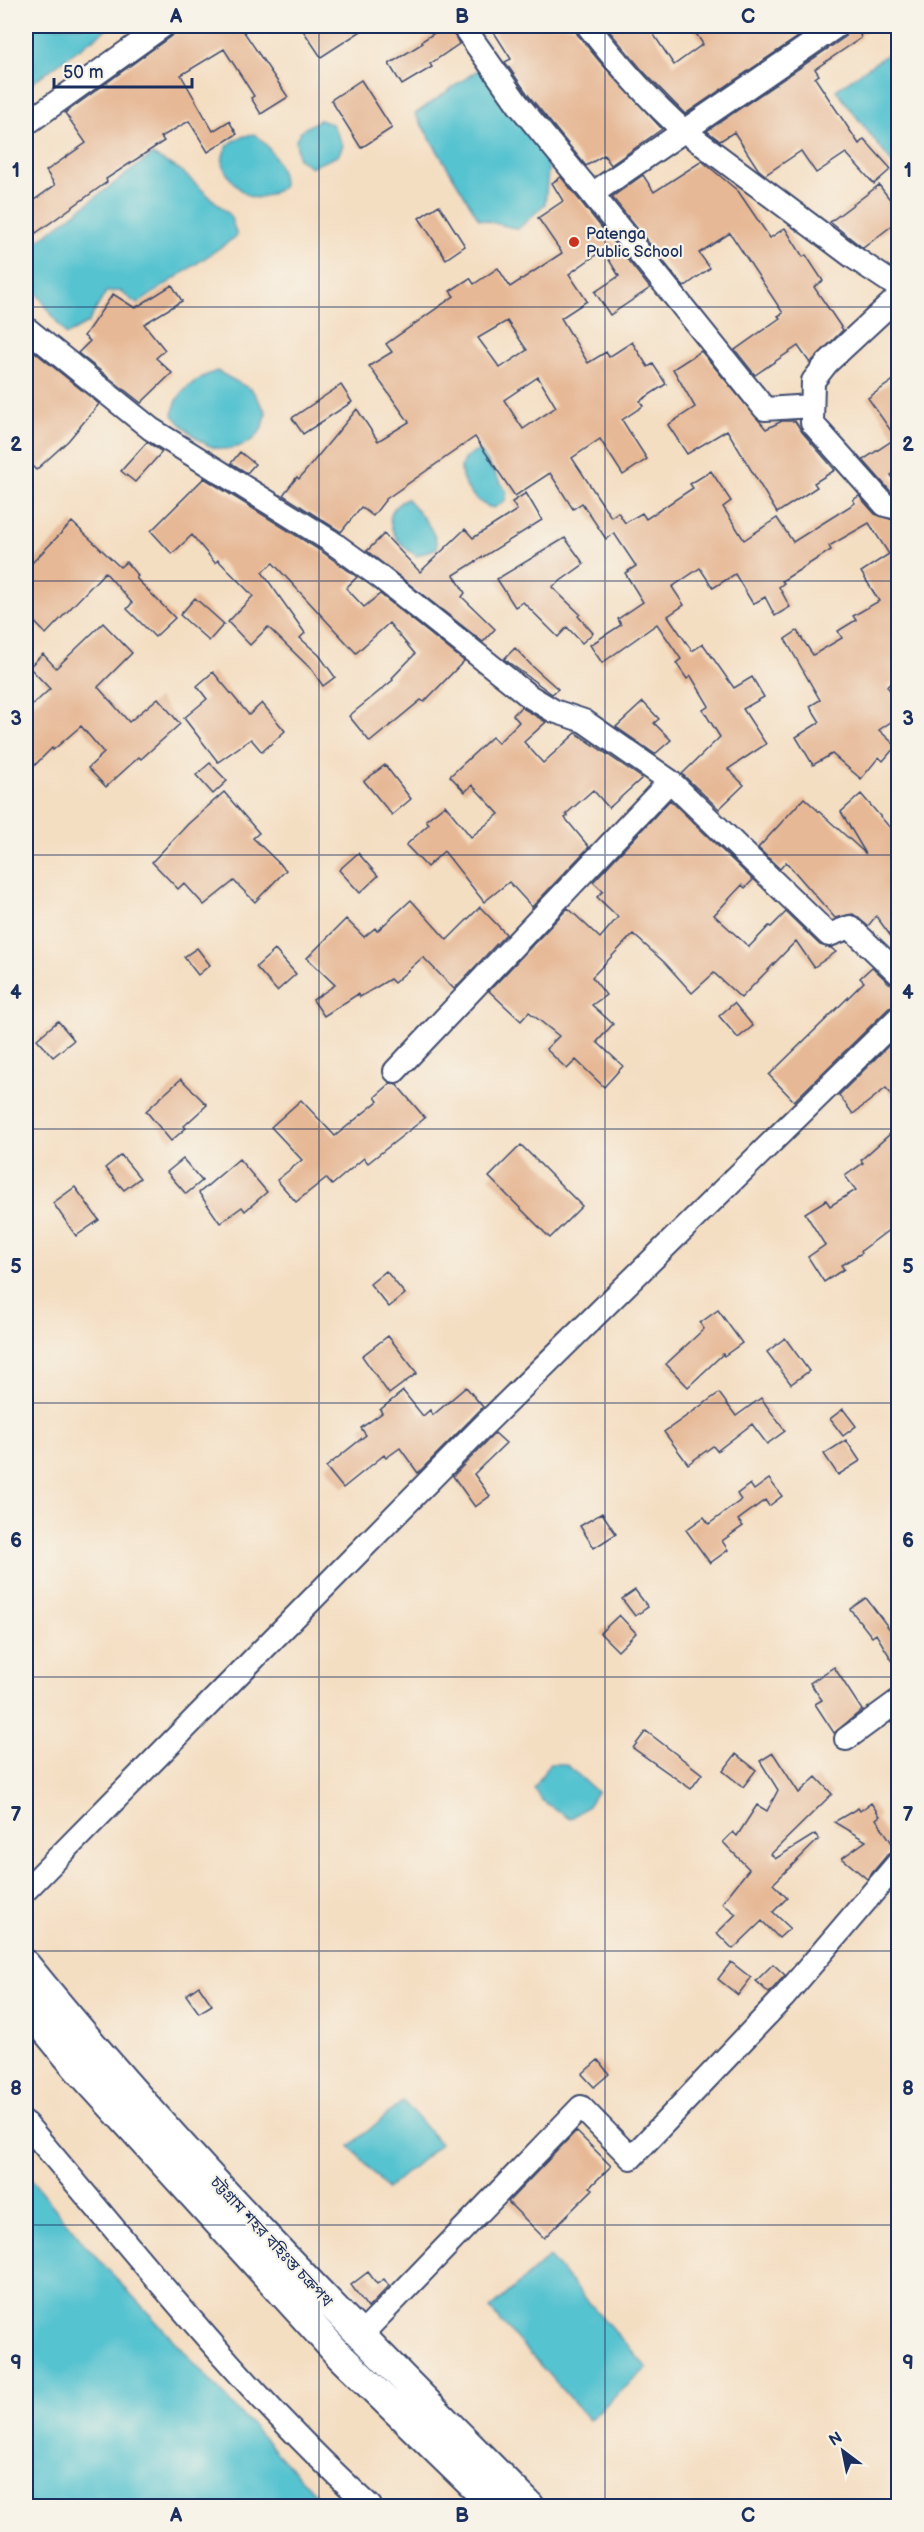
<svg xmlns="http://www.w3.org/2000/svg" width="924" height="2532" font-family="'Balsamiq Sans','Noto Sans Bengali',sans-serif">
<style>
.water{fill:#57c3d0;stroke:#397997;stroke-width:1.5}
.building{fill:#e6b895;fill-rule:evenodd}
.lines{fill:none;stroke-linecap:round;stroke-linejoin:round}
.minor-casing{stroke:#3c496d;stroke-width:26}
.major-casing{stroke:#3c496d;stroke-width:32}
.minor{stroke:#fff;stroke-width:22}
.major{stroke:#fff;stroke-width:28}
.grid{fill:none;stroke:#1b2f5e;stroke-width:1.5;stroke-opacity:0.55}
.poi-dot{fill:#c8321e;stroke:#f7f3e8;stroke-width:2}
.labels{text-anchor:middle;stroke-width:4.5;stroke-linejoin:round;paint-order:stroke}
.poi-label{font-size:16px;fill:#1b2f5e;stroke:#f7f3e8;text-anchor:start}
.street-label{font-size:16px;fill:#1b2f5e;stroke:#f7f3e8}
.neatline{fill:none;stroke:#1b2f5e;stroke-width:2}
.grid-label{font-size:20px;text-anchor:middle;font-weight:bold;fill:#1b2f5e}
</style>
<rect width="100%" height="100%" fill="#f7f3e8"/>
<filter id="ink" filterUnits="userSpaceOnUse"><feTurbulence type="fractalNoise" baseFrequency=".0167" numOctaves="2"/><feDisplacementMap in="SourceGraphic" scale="12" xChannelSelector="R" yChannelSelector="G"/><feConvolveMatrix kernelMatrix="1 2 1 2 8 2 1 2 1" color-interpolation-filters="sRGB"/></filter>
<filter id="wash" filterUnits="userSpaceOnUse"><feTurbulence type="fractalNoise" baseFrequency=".008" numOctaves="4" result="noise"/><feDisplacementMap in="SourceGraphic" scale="24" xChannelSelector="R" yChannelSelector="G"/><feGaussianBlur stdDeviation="1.35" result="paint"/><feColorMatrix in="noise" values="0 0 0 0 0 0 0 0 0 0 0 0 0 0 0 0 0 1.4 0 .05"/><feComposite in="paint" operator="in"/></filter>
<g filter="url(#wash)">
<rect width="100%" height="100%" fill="#f4dec2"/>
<path class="water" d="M 26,26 L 111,26 L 26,87 Z
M 898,47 L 898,171 L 836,90 Z
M 482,67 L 549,160 L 545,204 L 518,229 L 479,219 L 415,114 Z
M 319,120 L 332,124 L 343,145 L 338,156 L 311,167 L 298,158 L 296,139 L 302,130 Z
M 254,134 C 270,145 284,168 283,187 C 274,192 263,200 252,197 C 244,195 240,189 234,183 C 212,159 224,139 254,134 Z
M 152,155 L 179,169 L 230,215 L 237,236 L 137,304 L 120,291 L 106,292 L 88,323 L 66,335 L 32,286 L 31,262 L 34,244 Z
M 217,371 L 252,390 L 266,412 C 265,416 265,422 263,426 C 254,446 225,455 206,444 C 194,437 182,426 173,415 C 174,392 197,378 217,371 Z
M 480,451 L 507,492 L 505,501 L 494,508 C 469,504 442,458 480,451 Z
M 407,499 C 418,511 437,531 437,548 L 417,556 C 395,544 375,513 407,499 Z
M 549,1764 L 566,1764 L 597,1792 L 588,1806 L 570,1819 L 540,1799 L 534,1788 Z
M 403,2101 L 440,2144 L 387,2189 L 350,2146 Z
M 26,2173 L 80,2239 L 326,2506 L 26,2506 Z
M 549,2257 L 647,2368 L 589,2420 L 490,2309 Z"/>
<g id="blocks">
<path class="building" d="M 185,26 L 240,26 L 288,97 L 261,114 L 251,98 L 254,96 L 224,49 L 181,75 L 213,131 L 229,121 L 237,134 L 208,152 L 189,121 L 161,137 L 164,141 L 106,179 L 107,182 L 36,233 L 26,219 L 26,206 L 55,185 L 46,171 L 86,143 L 65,113 Z
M 300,26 L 369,26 L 321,57 Z
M 445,26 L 450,26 L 459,44 L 430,64 L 432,67 L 402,85 L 389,64 L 423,43 L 422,41 Z
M 490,26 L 575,26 L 577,34 L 600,62 L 662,129 L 611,165 L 604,155 L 586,166 L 529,96 L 505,62 L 511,59 Z
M 605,26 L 648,26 L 674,65 L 703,44 L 691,26 L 814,26 L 685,114 L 643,71 Z
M 850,26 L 874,26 L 860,35 L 861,38 L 815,69 L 819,75 L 815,78 L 859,144 L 864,139 L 891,169 L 874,184 L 846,153 L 816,173 L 801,151 L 765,175 L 758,169 L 734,132 L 720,141 L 707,131 L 845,37 Z
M 361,80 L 392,128 L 361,148 L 331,100 Z
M 702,161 L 738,191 L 770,238 L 785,228 L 803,257 L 806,255 L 823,281 L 814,287 L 843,330 L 810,363 L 798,346 L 755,375 L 735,350 L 780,318 L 778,316 L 783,313 L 730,233 L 699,253 L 710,268 L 684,287 L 612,197 L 643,175 L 654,192 Z
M 561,177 L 650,288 L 610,315 L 595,292 L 619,276 L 603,250 L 569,274 L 587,301 L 561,318 L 588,363 L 606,352 L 609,357 L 632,342 L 648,367 L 653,364 L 666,384 L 640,401 L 643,406 L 622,420 L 647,459 L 623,475 L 600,439 L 572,458 L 611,517 L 618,512 L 625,523 L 642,513 L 646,519 L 693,488 L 690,484 L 711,471 L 731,501 L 723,507 L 744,540 L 777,518 L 793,542 L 855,503 L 853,500 L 859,496 L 875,514 L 896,521 L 898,525 L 898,679 L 887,686 L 898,703 L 898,717 L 879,730 L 896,746 L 883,761 L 879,757 L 861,779 L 832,754 L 813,765 L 796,737 L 820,722 L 810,706 L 820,700 L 785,639 L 797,631 L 813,655 L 842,638 L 838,631 L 856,620 L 853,616 L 879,601 L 861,572 L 889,554 L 869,523 L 829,546 L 831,550 L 782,581 L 784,583 L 779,587 L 790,607 L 775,616 L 765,597 L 753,604 L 735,574 L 713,588 L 700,568 L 672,587 L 684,605 L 668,616 L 692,651 L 703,644 L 734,688 L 752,677 L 764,697 L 743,709 L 766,744 L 728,769 L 744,785 L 719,809 L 682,774 L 720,737 L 703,710 L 709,706 L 691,676 L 687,679 L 676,663 L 681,659 L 657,624 L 602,663 L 590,645 L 621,625 L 618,619 L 643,602 L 625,573 L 636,566 L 614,533 L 606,539 L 582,503 L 573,509 L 550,473 L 515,496 L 475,437 L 386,499 L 373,516 L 361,507 L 341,532 L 283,495 L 297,477 L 299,479 L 357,409 L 378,441 L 409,422 L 369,366 L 392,352 L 386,344 L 454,296 L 450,291 L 470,278 L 474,284 L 498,268 L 510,287 L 562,253 L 538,218 L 563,201 L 552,183 ZM 507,321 L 527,350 L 500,368 L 478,338 ZM 538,377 L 556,407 L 523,429 L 504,400 Z
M 879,185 L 898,210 L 898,221 L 863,248 L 830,222 Z
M 439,205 L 465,246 L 446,259 L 419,218 Z
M 172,285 L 182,301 L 144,324 L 165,350 L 156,358 L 172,373 L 141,403 L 78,353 L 90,341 L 84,336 L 113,294 L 135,308 Z
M 26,345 L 99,404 L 68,441 L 36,470 L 26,460 Z
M 701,351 L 766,429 L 782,421 L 795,421 L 802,432 L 835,470 L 814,483 L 817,487 L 777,513 L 727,430 L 687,454 L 668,425 L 695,407 L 673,369 Z
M 898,377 L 898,470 L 891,475 L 898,487 L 898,494 L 892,493 L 863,460 L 896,438 L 868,398 Z
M 341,385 L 352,402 L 303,434 L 292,418 Z
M 147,442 L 162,452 L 135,482 L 121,471 Z
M 240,452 L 255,464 L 247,473 L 231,463 Z
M 204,478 L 321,551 L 357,577 L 346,588 L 364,607 L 380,594 L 464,661 L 424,702 L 421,700 L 370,742 L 349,716 L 393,680 L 392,678 L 415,654 L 389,623 L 356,653 L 273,563 L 262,572 L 305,633 L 300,638 L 319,655 L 335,677 L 323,686 L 312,670 L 268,627 L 250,645 L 228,622 L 253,596 L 218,560 L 215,563 L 192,535 L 172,554 L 151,531 Z
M 526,493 L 542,520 L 454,575 L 465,593 L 462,597 L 495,629 L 483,642 L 367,551 L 384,534 L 420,572 L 465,529 L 473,538 L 517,510 L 512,502 Z
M 72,522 L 120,567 L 126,562 L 138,576 L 136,578 L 175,618 L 155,637 L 127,609 L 132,603 L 105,572 L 46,634 L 26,613 L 26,569 Z
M 565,538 L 584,564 L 552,587 L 580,614 L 578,616 L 593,633 L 582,643 L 567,627 L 558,637 L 523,602 L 515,607 L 497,579 Z
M 195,598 L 224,624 L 209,641 L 180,615 Z
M 103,623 L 132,653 L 98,687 L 129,722 L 158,698 L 180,724 L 141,759 L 139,757 L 106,787 L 88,768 L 104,753 L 81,726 L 53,750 L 52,748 L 26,774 L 26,711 L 50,689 L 29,667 L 43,654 L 56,668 Z
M 515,648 L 531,665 L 558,689 L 552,694 L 504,659 Z
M 213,672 L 249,715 L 262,703 L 285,731 L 262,752 L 251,739 L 218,762 L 184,718 L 207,699 L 197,686 Z
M 643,702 L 659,719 L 654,723 L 671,740 L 655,754 L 616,727 Z
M 521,707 L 546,722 L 524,742 L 543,763 L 576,733 L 642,778 L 609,808 L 593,790 L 566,814 L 568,816 L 565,818 L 589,847 L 532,907 L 509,882 L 484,902 L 444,851 L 427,867 L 406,845 L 429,824 L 426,820 L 445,805 L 471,837 L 499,814 L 472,785 L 465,792 L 450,776 L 492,737 L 498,743 L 519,722 L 513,715 Z
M 210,763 L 227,781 L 213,794 L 196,775 Z
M 385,765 L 411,799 L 392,815 L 364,781 Z
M 224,792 L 259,833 L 253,838 L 286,870 L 255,902 L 234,881 L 204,905 L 184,883 L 178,889 L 152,862 L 188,824 Z
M 861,794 L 898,837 L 898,946 L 876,916 L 868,926 L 853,914 L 835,918 L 786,862 L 780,869 L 758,848 L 804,798 L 866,854 L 841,812 Z
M 670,800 L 753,880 L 745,888 L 742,885 L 714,915 L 749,947 L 769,926 L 771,927 L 786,912 L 820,945 L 831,948 L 836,952 L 814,967 L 796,941 L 741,998 L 714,973 L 692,993 L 665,963 L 633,934 L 592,977 L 606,995 L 592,1005 L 613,1024 L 597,1042 L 623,1066 L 604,1087 L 576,1060 L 567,1069 L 546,1049 L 559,1036 L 529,1012 L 521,1021 L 489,991 L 568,908 L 600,938 L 618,917 L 597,897 L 603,891 L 593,882 Z
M 358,853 L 378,876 L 360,893 L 339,870 Z
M 411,900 L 447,940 L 480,907 L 506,934 L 454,989 L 423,957 L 394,983 L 390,979 L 360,997 L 358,994 L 324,1016 L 313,1000 L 335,985 L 307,958 L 346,919 L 364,937 L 375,928 L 377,931 Z
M 197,948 L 210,965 L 198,975 L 184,957 Z
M 275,950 L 296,974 L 277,991 L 256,967 Z
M 872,967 L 889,983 L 898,986 L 898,1005 L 889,1008 L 794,1101 L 769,1075 L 864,982 L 860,978 Z
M 734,1003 L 753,1026 L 738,1038 L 719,1016 Z
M 58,1021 L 74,1040 L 53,1057 L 37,1039 Z
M 898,1036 L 898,1102 L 886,1088 L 853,1114 L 839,1095 Z
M 181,1079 L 207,1105 L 184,1126 L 186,1128 L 171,1141 L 146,1111 Z
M 391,1083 L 396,1084 L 425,1118 L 368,1163 L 364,1158 L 332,1185 L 326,1178 L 296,1202 L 277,1180 L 302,1160 L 271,1127 L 301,1100 L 335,1136 L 378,1101 L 375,1097 Z
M 898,1127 L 898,1223 L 861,1251 L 862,1253 L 841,1265 L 844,1269 L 824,1282 L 808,1257 L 825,1245 L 805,1213 L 826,1200 L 830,1206 L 856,1190 L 845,1176 L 863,1163 L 861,1160 Z
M 521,1145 L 582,1206 L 550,1238 L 489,1177 Z
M 121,1155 L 140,1178 L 124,1190 L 105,1168 Z
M 183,1159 L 202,1181 L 186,1194 L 167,1172 Z
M 239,1159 L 267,1192 L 245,1211 L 242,1207 L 220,1223 L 199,1193 Z
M 75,1187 L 99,1220 L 76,1236 L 53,1203 Z
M 386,1271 L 405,1294 L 389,1307 L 370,1284 Z
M 718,1310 L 742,1343 L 724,1356 L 723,1354 L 688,1387 L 666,1364 L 704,1329 L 700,1323 Z
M 388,1336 L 417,1373 L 389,1394 L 362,1356 Z
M 785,1338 L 809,1371 L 791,1384 L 767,1352 Z
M 466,1387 L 483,1407 L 418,1473 L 400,1448 L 386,1458 L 384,1455 L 343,1488 L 326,1467 L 366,1435 L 361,1428 L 382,1413 L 380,1410 L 403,1391 L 423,1416 L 430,1410 L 433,1415 Z
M 719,1393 L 736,1416 L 761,1398 L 785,1431 L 767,1444 L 752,1424 L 717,1451 L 713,1446 L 688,1464 L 664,1432 Z
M 843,1409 L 856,1426 L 843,1436 L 830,1419 Z
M 495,1433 L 506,1443 L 474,1474 L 490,1496 L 475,1507 L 453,1476 Z
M 846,1440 L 860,1461 L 838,1475 L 824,1454 Z
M 769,1479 L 782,1496 L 769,1506 L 765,1500 L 738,1520 L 743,1526 L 722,1541 L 728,1550 L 710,1563 L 686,1530 L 704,1517 L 709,1524 L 741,1500 L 737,1494 L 750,1484 L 754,1490 Z
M 602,1513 L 616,1534 L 594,1548 L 580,1526 Z
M 635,1590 L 648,1607 L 635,1616 L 622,1599 Z
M 866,1598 L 891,1631 L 898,1626 L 898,1670 L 876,1634 L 872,1637 L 850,1609 Z
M 619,1615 L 636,1633 L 618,1651 L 600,1633 Z
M 834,1667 L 862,1710 L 834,1733 L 815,1704 L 822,1700 L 810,1683 Z
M 646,1731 L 702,1774 L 691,1789 L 633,1748 Z
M 773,1753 L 799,1793 L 816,1777 L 832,1794 L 771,1854 L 775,1859 L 815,1834 L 819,1839 L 773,1884 L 787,1898 L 773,1912 L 790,1928 L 779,1938 L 762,1921 L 733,1949 L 717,1933 L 736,1914 L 722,1903 L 749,1869 L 723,1842 L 733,1832 L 737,1836 L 757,1805 L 767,1811 L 778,1790 L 760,1761 Z
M 736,1754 L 756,1770 L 743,1787 L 723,1771 Z
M 871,1803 L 880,1816 L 876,1819 L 896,1849 L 888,1854 L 867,1879 L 842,1858 L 866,1841 L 834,1822 L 858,1808 L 860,1811 Z
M 731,1962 L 751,1978 L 738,1995 L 718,1979 Z
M 773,1964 L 785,1975 L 769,1993 L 756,1981 Z
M 199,1986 L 212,2005 L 199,2013 L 186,1995 Z
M 598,2060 L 609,2074 L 594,2087 L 582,2074 Z
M 576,2131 L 611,2166 L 590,2187 L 593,2189 L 544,2238 L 508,2202 Z
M 368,2272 L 377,2284 L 384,2279 L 389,2286 L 368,2308 L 351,2285 Z"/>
</g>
</g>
<g filter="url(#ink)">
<use href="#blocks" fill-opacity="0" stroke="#3c496d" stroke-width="1.5"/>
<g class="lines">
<g class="minor-casing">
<path id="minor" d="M 463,26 L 518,104 L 592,194
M 588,26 C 617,63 647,98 683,130 L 853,257 L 898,287
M 26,124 L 163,26
M 898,297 L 827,363 L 813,381 L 812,423 L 885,505 L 898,508
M 26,328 L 151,429 L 329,540 L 380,577 L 529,696 L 554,711 L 584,721 L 670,781 L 829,935 L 850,927 L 898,973
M 812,406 L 765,409 L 592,194 L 837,26
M 395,1071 L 670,781
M 846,1739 L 898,1701
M 26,1890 L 483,1426 L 898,1018
M 26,2124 C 137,2254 243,2391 370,2506
M 360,2336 L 581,2107 L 631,2158 L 783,1998 L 898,1863"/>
</g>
<g class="major-casing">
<path id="major" d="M 26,1965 C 181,2156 356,2332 530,2506
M 26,2006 L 78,2069 L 341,2357 L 494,2506"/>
</g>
<use href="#minor" class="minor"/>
<use href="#major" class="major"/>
</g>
</g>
<path class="grid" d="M 319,26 L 319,2506M 605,26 L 605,2506M 26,307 L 898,307M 26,581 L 898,581M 26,855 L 898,855M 26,1129 L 898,1129M 26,1403 L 898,1403M 26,1677 L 898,1677M 26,1951 L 898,1951M 26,2225 L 898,2225"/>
<circle class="poi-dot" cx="574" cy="242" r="6"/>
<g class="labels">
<g class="poi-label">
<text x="586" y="239">Patenga<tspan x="586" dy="18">Public School</tspan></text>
</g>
<g class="street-label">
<text transform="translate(272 2241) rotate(47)" y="6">চট্টগ্রাম শহর বহিঃস্ত চক্রপথ</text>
</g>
</g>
<rect width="924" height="2532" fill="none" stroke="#f7f3e8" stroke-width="66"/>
<g transform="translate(843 2451) rotate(328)" stroke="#f7f3e8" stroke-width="4.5" paint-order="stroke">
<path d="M0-4.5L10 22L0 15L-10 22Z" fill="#1b2f5e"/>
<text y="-9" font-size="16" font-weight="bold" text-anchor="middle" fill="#1b2f5e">N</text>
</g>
<path d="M54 78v9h138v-9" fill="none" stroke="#1b2f5e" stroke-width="3"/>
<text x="63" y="78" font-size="18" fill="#1b2f5e" stroke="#f7f3e8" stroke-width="4.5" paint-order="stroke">50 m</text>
<rect x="33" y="33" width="858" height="2466" class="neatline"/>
<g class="grid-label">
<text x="176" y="23">A</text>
<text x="462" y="23">B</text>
<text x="748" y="23">C</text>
<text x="16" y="177">1</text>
<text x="908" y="177">1</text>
<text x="16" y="451">2</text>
<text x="908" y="451">2</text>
<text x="16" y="725">3</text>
<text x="908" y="725">3</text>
<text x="16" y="999">4</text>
<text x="908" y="999">4</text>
<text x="16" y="1273">5</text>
<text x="908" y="1273">5</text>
<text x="16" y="1547">6</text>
<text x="908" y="1547">6</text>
<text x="16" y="1821">7</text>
<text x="908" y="1821">7</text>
<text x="16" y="2095">8</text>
<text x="908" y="2095">8</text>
<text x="16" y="2369">9</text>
<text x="908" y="2369">9</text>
<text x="176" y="2522">A</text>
<text x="462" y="2522">B</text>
<text x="748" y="2522">C</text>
</g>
</svg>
